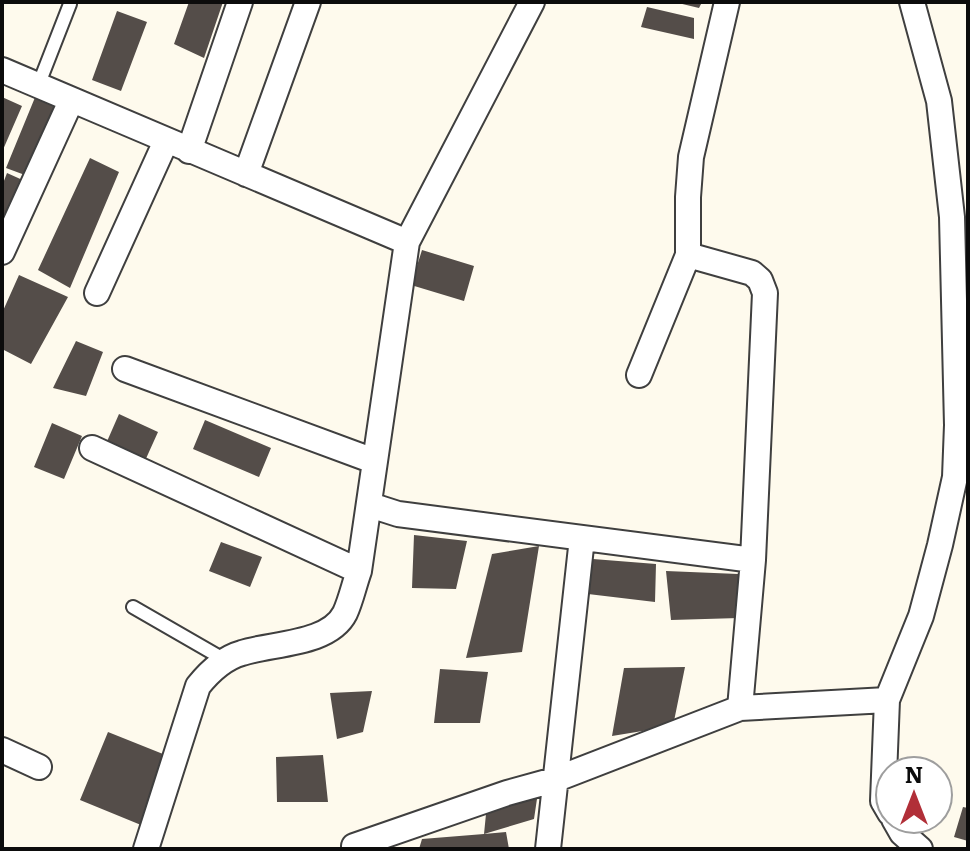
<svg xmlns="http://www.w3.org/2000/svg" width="970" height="851" font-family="Literata,serif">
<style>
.building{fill:#544d49}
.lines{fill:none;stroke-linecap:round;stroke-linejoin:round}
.lane-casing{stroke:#3f3f3f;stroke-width:16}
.street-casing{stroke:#3f3f3f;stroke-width:28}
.lane{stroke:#fff;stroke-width:12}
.street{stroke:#fff;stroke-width:24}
</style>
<rect width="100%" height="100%" fill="#fefaed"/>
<path class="building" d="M 189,2 L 223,2 L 204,58 L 174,44 Z
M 674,2 L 702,2 L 699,8 Z
M 647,7 L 694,18 L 694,39 L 641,27 Z
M 117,11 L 147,22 L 121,91 L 92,80 Z
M 36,95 L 62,105 L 33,178 L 6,168 Z
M 2,97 L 22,106 L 2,152 Z
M 90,158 L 119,172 L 70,288 L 38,270 Z
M 7,173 L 27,182 L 11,220 L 2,216 L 2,186 Z
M 422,250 L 474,266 L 464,301 L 411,285 Z
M 19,275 L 68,297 L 31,364 L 2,349 L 2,313 Z
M 76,341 L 103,352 L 86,396 L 53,388 Z
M 119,414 L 158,432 L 144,463 L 105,446 Z
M 205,420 L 271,448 L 259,477 L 193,449 Z
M 52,423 L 82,436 L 64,479 L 34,467 Z
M 414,535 L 467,541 L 456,589 L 412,588 Z
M 221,542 L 262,557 L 250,587 L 209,571 Z
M 539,546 L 522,652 L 466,658 L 492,554 Z
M 593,559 L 656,564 L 655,602 L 588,594 Z
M 666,571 L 738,574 L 739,618 L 671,620 Z
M 685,667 L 673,726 L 612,736 L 624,668 Z
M 440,669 L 488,672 L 480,723 L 434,723 Z
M 372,691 L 363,732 L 337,739 L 330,693 Z
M 108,732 L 168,756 L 141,825 L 80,800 Z
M 323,755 L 328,802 L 277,802 L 276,757 Z
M 538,792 L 534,819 L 484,834 L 506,832 L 509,849 L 419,849 L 422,839 L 484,834 L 486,814 Z
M 963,807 L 968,808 L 968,841 L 954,837 Z"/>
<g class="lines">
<g class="lane-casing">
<path id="lane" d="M 38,86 L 70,4
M 133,607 L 225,660"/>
</g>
<g class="street-casing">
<path id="street" d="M 727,2 L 691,157 L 688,197 L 688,255 L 752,273 L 760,280 L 765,293 L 753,560 L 740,708
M 2,70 L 407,242
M 189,151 L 240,2
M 246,174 L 308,2
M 2,252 L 71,101
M 97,293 L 166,141
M 125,369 L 374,461
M 639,375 L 688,255
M 92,448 L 359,571
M 370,505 L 398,514 L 753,560
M 2,750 L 39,767
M 890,813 L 883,801 L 887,700 L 921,616 L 940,545 L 955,477 L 957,425 L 952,217 L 939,101 L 912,2
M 894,819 L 902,833 L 920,849
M 354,846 L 507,793 L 554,780 L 740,708 L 887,700
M 146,849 L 198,686 C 210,671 224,658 242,653 C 272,643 329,645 345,613 C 351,600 354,585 359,571 L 407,242 L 532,2
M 548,849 L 582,538"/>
</g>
<use href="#lane" class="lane"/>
<use href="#street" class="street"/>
</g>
<rect width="970" height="851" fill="none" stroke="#0c0c0c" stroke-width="8"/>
<g transform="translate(914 795)"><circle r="38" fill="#ffffff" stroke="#9e9e9e" stroke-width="2"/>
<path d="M0-6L14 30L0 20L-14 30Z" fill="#b12f38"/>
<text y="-12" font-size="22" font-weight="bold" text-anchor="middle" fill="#0c0c0c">N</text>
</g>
</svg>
